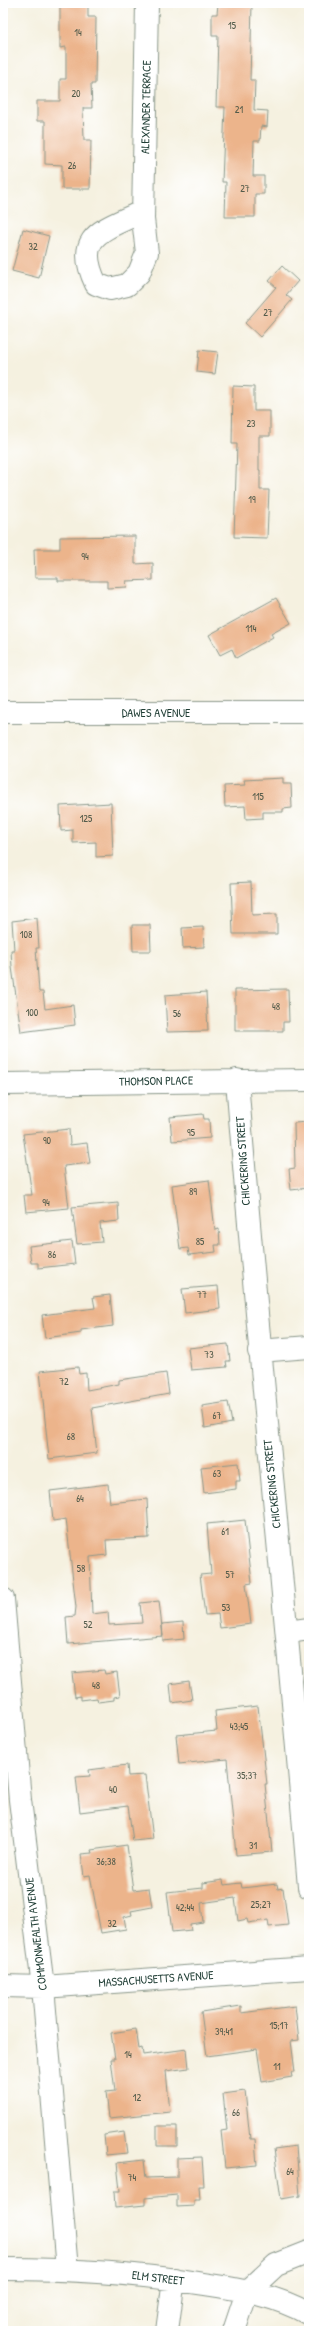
<svg xmlns="http://www.w3.org/2000/svg" width="312" height="2334" font-family="'Patrick Hand',sans-serif">
<style>
.building{fill:#ecb48b}
.lines{fill:none;stroke-linecap:round;stroke-linejoin:round}
.minor-casing{stroke:#8a978a;stroke-width:24}
.minor{stroke:#fff;stroke-width:22}
.labels{text-anchor:middle;stroke-width:4;stroke-linejoin:round;paint-order:stroke}
.number-label{font-size:10px;fill:#525b4a}
.street-label{font-size:12px;fill:#1f3d34;stroke:#fff}
</style>
<rect width="100%" height="100%" fill="#fff"/>
<filter id="ink" filterUnits="userSpaceOnUse"><feTurbulence type="fractalNoise" baseFrequency=".025" numOctaves="2"/><feDisplacementMap in="SourceGraphic" scale="8" xChannelSelector="R" yChannelSelector="G"/><feConvolveMatrix kernelMatrix="1 2 1 2 8 2 1 2 1" color-interpolation-filters="sRGB"/></filter>
<filter id="wash" filterUnits="userSpaceOnUse"><feTurbulence type="fractalNoise" baseFrequency=".012" numOctaves="4" result="noise"/><feDisplacementMap in="SourceGraphic" scale="16" xChannelSelector="R" yChannelSelector="G"/><feGaussianBlur stdDeviation="0.9" result="paint"/><feColorMatrix in="noise" values="0 0 0 0 0 0 0 0 0 0 0 0 0 0 0 0 0 1.4 0 .05"/><feComposite in="paint" operator="in"/></filter>
<g filter="url(#wash)">
<rect width="100%" height="100%" fill="#f5f1e0"/>
<g id="blocks">
<path class="building" d="M 60,3 L 88,3 L 88,17 L 96,17 L 95,84 L 91,84 L 92,108 L 83,108 L 84,140 L 91,140 L 90,189 L 62,189 L 62,165 L 45,164 L 45,121 L 37,121 L 37,101 L 60,101 L 60,79 L 66,79 L 66,47 L 60,48 Z
M 218,4 L 252,4 L 250,80 L 255,80 L 254,110 L 268,111 L 267,127 L 261,126 L 260,141 L 254,141 L 253,176 L 264,176 L 264,194 L 255,194 L 255,217 L 225,217 L 226,182 L 222,182 L 225,107 L 216,107 L 218,36 L 212,36 L 212,14 L 217,14 Z
M 23,229 L 49,236 L 39,278 L 12,271 Z
M 282,266 L 298,281 L 286,295 L 292,300 L 260,337 L 245,323 L 276,287 L 269,281 Z
M 199,350 L 218,352 L 215,374 L 197,372 Z
M 233,386 L 254,387 L 254,411 L 270,411 L 270,436 L 259,436 L 259,470 L 260,470 L 260,490 L 269,490 L 267,538 L 234,537 L 237,444 L 232,444 Z
M 135,536 L 135,564 L 153,563 L 153,580 L 126,581 L 127,587 L 107,588 L 107,581 L 58,581 L 58,578 L 35,578 L 34,549 L 60,549 L 60,537 Z
M 276,598 L 291,623 L 271,634 L 273,637 L 236,658 L 232,649 L 220,655 L 209,635 Z
M 283,778 L 283,784 L 291,784 L 292,808 L 283,809 L 283,812 L 263,812 L 263,818 L 246,819 L 245,806 L 225,807 L 224,786 L 245,785 L 244,780 Z
M 111,803 L 113,856 L 96,857 L 96,842 L 73,843 L 73,830 L 61,831 L 60,806 Z
M 251,882 L 252,915 L 277,914 L 277,934 L 233,934 L 231,883 Z
M 37,918 L 39,948 L 36,948 L 39,992 L 43,992 L 45,1009 L 73,1005 L 75,1025 L 21,1032 L 12,967 L 11,950 L 14,950 L 12,921 Z
M 132,925 L 150,925 L 151,951 L 133,951 Z
M 203,927 L 204,947 L 183,948 L 182,928 Z
M 288,989 L 289,1022 L 283,1022 L 283,1031 L 235,1031 L 235,990 Z
M 206,992 L 208,1031 L 167,1032 L 165,995 Z
M 203,1114 L 204,1119 L 209,1119 L 210,1138 L 172,1141 L 170,1117 Z
M 309,1122 L 309,1188 L 291,1190 L 289,1169 L 295,1168 L 294,1123 Z
M 69,1129 L 70,1145 L 87,1143 L 90,1163 L 64,1166 L 69,1208 L 26,1212 L 24,1195 L 32,1195 L 23,1134 Z
M 209,1180 L 215,1230 L 219,1229 L 220,1245 L 215,1245 L 216,1252 L 189,1255 L 188,1248 L 180,1249 L 172,1185 Z
M 118,1203 L 119,1221 L 100,1223 L 102,1242 L 77,1244 L 72,1207 Z
M 72,1241 L 75,1264 L 38,1268 L 38,1263 L 31,1263 L 29,1246 Z
M 218,1286 L 220,1309 L 185,1313 L 182,1289 Z
M 110,1295 L 113,1326 L 81,1330 L 81,1333 L 45,1338 L 42,1315 L 95,1308 L 93,1297 Z
M 228,1344 L 230,1361 L 226,1361 L 227,1367 L 191,1370 L 188,1348 Z
M 78,1367 L 79,1374 L 86,1373 L 87,1390 L 119,1384 L 119,1380 L 166,1373 L 169,1394 L 92,1408 L 97,1453 L 49,1459 L 40,1371 Z
M 228,1402 L 232,1423 L 205,1428 L 202,1406 Z
M 238,1463 L 240,1481 L 236,1481 L 236,1489 L 204,1493 L 201,1467 Z
M 108,1484 L 110,1503 L 147,1499 L 149,1538 L 106,1540 L 107,1555 L 90,1557 L 92,1614 L 108,1612 L 109,1625 L 142,1623 L 140,1603 L 159,1601 L 163,1636 L 68,1644 L 66,1617 L 75,1616 L 76,1607 L 66,1519 L 53,1521 L 50,1491 Z
M 245,1520 L 252,1583 L 246,1584 L 251,1624 L 220,1628 L 218,1614 L 205,1615 L 200,1575 L 211,1574 L 207,1524 Z
M 183,1622 L 184,1639 L 163,1641 L 162,1624 Z
M 104,1670 L 105,1674 L 117,1672 L 120,1696 L 114,1697 L 114,1700 L 98,1702 L 97,1698 L 81,1700 L 81,1696 L 75,1697 L 72,1673 Z
M 189,1681 L 192,1700 L 172,1703 L 170,1684 Z
M 258,1706 L 267,1784 L 265,1784 L 272,1852 L 236,1855 L 227,1759 L 179,1764 L 176,1735 L 217,1731 L 215,1711 Z
M 127,1765 L 128,1776 L 145,1775 L 153,1839 L 133,1841 L 128,1806 L 80,1812 L 76,1777 L 90,1776 L 89,1770 Z
M 127,1845 L 133,1890 L 149,1888 L 152,1907 L 131,1911 L 132,1915 L 124,1917 L 126,1929 L 101,1933 L 90,1875 L 84,1876 L 81,1854 L 92,1853 L 91,1850 Z
M 223,1880 L 224,1885 L 241,1883 L 242,1888 L 277,1884 L 278,1889 L 283,1888 L 288,1925 L 269,1927 L 268,1920 L 248,1923 L 247,1919 L 238,1921 L 235,1898 L 201,1903 L 203,1922 L 190,1924 L 191,1930 L 172,1932 L 167,1892 L 203,1888 L 203,1883 Z
M 241,2006 L 241,2013 L 295,2006 L 299,2040 L 291,2041 L 295,2072 L 291,2072 L 292,2077 L 262,2082 L 257,2049 L 207,2056 L 201,2012 Z
M 136,2029 L 139,2049 L 142,2048 L 143,2055 L 187,2049 L 189,2068 L 166,2071 L 170,2112 L 109,2118 L 106,2092 L 115,2091 L 111,2059 L 115,2059 L 111,2033 Z
M 245,2091 L 250,2139 L 255,2139 L 257,2165 L 225,2168 L 221,2131 L 227,2130 L 223,2094 Z
M 157,2126 L 177,2126 L 177,2146 L 157,2146 Z
M 124,2132 L 127,2153 L 106,2155 L 104,2135 Z
M 296,2146 L 300,2196 L 281,2199 L 274,2149 Z
M 202,2157 L 204,2186 L 199,2186 L 200,2200 L 194,2200 L 194,2206 L 177,2207 L 177,2195 L 145,2198 L 145,2205 L 115,2208 L 114,2191 L 120,2191 L 117,2163 L 144,2160 L 146,2178 L 177,2177 L 177,2158 Z"/>
</g>
</g>
<g filter="url(#ink)">
<use href="#blocks" fill-opacity="0" stroke="#8a978a" stroke-width="1"/>
<g class="lines">
<g class="minor-casing">
<path id="minor" d="M 143,211 C 105,230 72,234 96,284 L 110,289 L 127,285 L 139,273 L 147,253 L 143,219 L 147,3
M 3,712 L 309,712
M 237,1080 C 258,1349 287,1618 309,1887
M 3,1084 L 309,1080
M 259,1351 L 309,1347
M 3,1599 L 20,1800 L 43,1987 L 67,2270
M 288,1632 L 309,1629
M 3,1986 L 43,1987 L 309,1968
M 3,2269 C 70,2269 137,2273 204,2284 C 239,2289 277,2296 309,2314
M 167,2331 L 174,2279
M 234,2331 L 247,2292 L 276,2265 L 309,2252"/>
</g>
<use href="#minor" class="minor"/>
</g>
</g>
<g class="labels">
<g class="number-label">
<text x="232" y="29">15</text>
<text x="78" y="36">14</text>
<text x="76" y="97">20</text>
<text x="239" y="113">21</text>
<text x="72" y="169">26</text>
<text x="245" y="192">27</text>
<text x="33" y="250">32</text>
<text x="268" y="316">27</text>
<text x="251" y="427">23</text>
<text x="252" y="503">19</text>
<text x="85" y="560">94</text>
<text x="251" y="632">114</text>
<text x="258" y="800">115</text>
<text x="86" y="822">125</text>
<text x="26" y="938">108</text>
<text x="276" y="1010">48</text>
<text x="32" y="1016">100</text>
<text x="177" y="1017">56</text>
<text x="191" y="1136">95</text>
<text x="47" y="1144">90</text>
<text x="193" y="1195">89</text>
<text x="46" y="1206">94</text>
<text x="200" y="1245">85</text>
<text x="52" y="1258">86</text>
<text x="202" y="1298">77</text>
<text x="209" y="1358">73</text>
<text x="64" y="1385">72</text>
<text x="217" y="1419">67</text>
<text x="71" y="1440">68</text>
<text x="217" y="1477">63</text>
<text x="80" y="1502">64</text>
<text x="225" y="1535">61</text>
<text x="81" y="1572">58</text>
<text x="230" y="1578">57</text>
<text x="226" y="1611">53</text>
<text x="88" y="1628">52</text>
<text x="96" y="1689">48</text>
<text x="239" y="1730">43;45</text>
<text x="247" y="1779">35;37</text>
<text x="113" y="1793">40</text>
<text x="253" y="1849">31</text>
<text x="106" y="1865">36;38</text>
<text x="261" y="1908">25;27</text>
<text x="185" y="1911">42;44</text>
<text x="112" y="1927">32</text>
<text x="279" y="2029">15;17</text>
<text x="224" y="2035">39;41</text>
<text x="128" y="2058">14</text>
<text x="277" y="2070">11</text>
<text x="137" y="2101">12</text>
<text x="236" y="2116">66</text>
<text x="290" y="2175">64</text>
<text x="132" y="2181">74</text>
</g>
<g class="street-label">
<text transform="translate(146 107) rotate(-89)" y="4">ALEXANDER TERRACE</text>
<text x="156" y="717">DAWES AVENUE</text>
<text transform="translate(156 1081) rotate(-1)" y="4">THOMSON PLACE</text>
<text transform="translate(243 1161) rotate(-94)" y="4">CHICKERING STREET</text>
<text transform="translate(272 1484) rotate(-96)" y="4">CHICKERING STREET</text>
<text transform="translate(36 1934) rotate(-97)" y="4">COMMONWEALTH AVENUE</text>
<text transform="translate(156 1979) rotate(-4)" y="4">MASSACHUSETTS AVENUE</text>
<text transform="translate(158 2278) rotate(7)" y="4">ELM STREET</text>
</g>
</g>
<rect width="312" height="2334" fill="none" stroke="#fff" stroke-width="16"/>
</svg>
